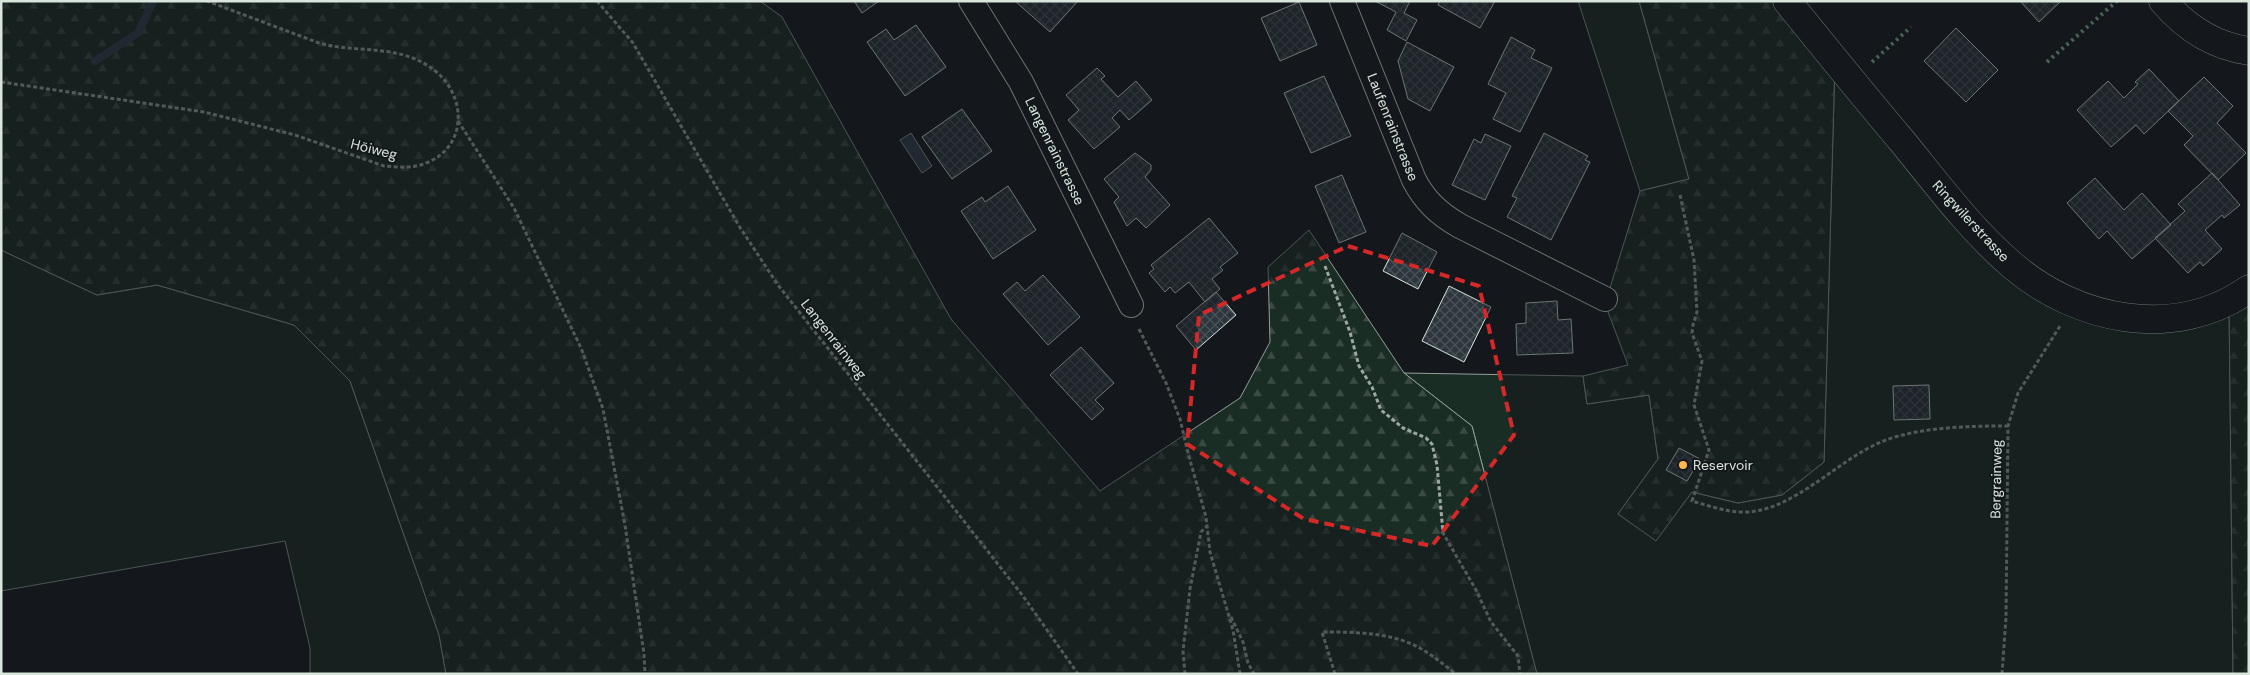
<svg xmlns="http://www.w3.org/2000/svg" width="2250" height="675" font-family="'DM Sans',sans-serif">
<style>
.grass{fill:#1a2d24;stroke:#939e99}
.forest{fill:url(#forest-firs);stroke:#939e99}
.water{fill:#2f3f4d;stroke:#939e99}
.lines{fill:none;stroke-linecap:round;stroke-linejoin:round}
.stream{stroke:#2f3f4d;stroke-width:8}
.building{fill:url(#building-cross-hatch);stroke:#d8e6dc}
.street-casing{stroke:#d8e6dc;stroke-width:26}
.secondary-casing{stroke:#d8e6dc;stroke-width:29}
.path{stroke:#9da8a2;stroke-width:3;stroke-dasharray:4 2.5;stroke-linecap:butt}
.street{stroke:#14181c;stroke-width:24}
.secondary{stroke:#14181c;stroke-width:28}
.hedge{stroke:#8ac095;stroke-width:4;stroke-dasharray:2.5 4;stroke-linecap:butt}
.marked{fill:none;stroke:#d62828;stroke-width:4;stroke-dasharray:10 6;stroke-linejoin:round}
.poi-dot{fill:#ffb74d;stroke:#14181c;stroke-width:2}
.labels{text-anchor:middle;stroke-width:4;stroke-linejoin:round;paint-order:stroke}
.street-label{font-size:14px;fill:#d8e6dc;stroke:#14181c}
.poi-label{font-size:14px;fill:#d8e6dc;stroke:#14181c;text-anchor:start}
</style>
<defs>
<pattern id="forest-firs" width="22" height="20" patternUnits="userSpaceOnUse" patternTransform="scale(1.25)"><rect width="22" height="20" fill="#1a2d24"/><path d="M5 1l3.5 6h-7zM16 11l3.5 6h-7z" fill="#3b4b43"/></pattern>
<pattern id="building-cross-hatch" width="8" height="8" patternUnits="userSpaceOnUse" patternTransform="scale(1.25)"><rect width="8" height="8" fill="#2c363c"/><path d="M0 0l8 8M0 8l8-8" fill="none" stroke="#4a5358"/></pattern>
</defs>
<rect width="100%" height="100%" fill="#14181c"/>
<path class="grass" d="M 1578,1 L 1639,1 L 1689,179 L 1640,191 Z
M 1835,60 L 1954,205 L 2094,311 L 2229,301 L 2233,674 L 1537,674 L 1472,426 L 1404,373 L 1583,376 L 1587,404 L 1649,395 L 1658,459 L 1618,514 L 1656,540 L 1692,492 L 1738,503 L 1782,495 L 1824,462 Z
M 1,250 L 97,295 L 157,285 L 294,325 L 350,381 L 439,635 L 446,674 L 310,674 L 310,648 L 285,541 L 1,591 Z"/>
<path class="forest" d="M 1,1 L 760,1 L 782,17 L 951,319 L 1100,491 L 1240,398 L 1270,342 L 1268,267 L 1309,230 L 1404,373 L 1472,426 L 1537,674 L 446,674 L 439,635 L 350,381 L 294,325 L 157,285 L 97,295 L 1,250 Z
M 1639,1 L 1787,1 L 1835,60 L 1824,462 L 1782,495 L 1738,503 L 1692,492 L 1656,541 L 1618,514 L 1658,459 L 1649,395 L 1587,404 L 1583,376 L 1628,365 L 1605,304 L 1640,191 L 1689,179 Z
M 2249,289 L 2249,674 L 2233,674 L 2229,301 Z"/>
<path class="water" d="M 911,133 L 932,166 L 922,173 L 900,140 Z"/>
<g class="lines">
<path class="stream" d="M 95,61 L 138,33 L 153,1"/>
</g>
<path class="building" d="M 854,1 L 879,1 L 862,13 Z
M 1015,1 L 1076,1 L 1077,2 L 1050,32 Z
M 1375,1 L 1410,1 L 1404,13 L 1417,20 L 1406,41 L 1387,30 L 1396,12 Z
M 1440,1 L 1495,1 L 1480,28 L 1438,5 Z
M 2020,1 L 2061,1 L 2039,22 Z
M 1299,2 L 1317,45 L 1280,61 L 1261,18 Z
M 916,25 L 946,67 L 905,96 L 867,42 L 886,29 L 894,40 Z
M 1956,28 L 1998,70 L 1966,102 L 1924,61 Z
M 1511,37 L 1535,50 L 1531,58 L 1552,68 L 1520,132 L 1493,119 L 1506,93 L 1488,84 Z
M 1407,42 L 1454,67 L 1430,111 L 1408,99 L 1398,61 Z
M 1097,68 L 1105,76 L 1101,79 L 1118,97 L 1136,81 L 1152,100 L 1129,120 L 1120,110 L 1112,118 L 1120,127 L 1094,149 L 1068,120 L 1079,110 L 1066,95 Z
M 2149,69 L 2179,101 L 2144,134 L 2136,125 L 2111,147 L 2077,110 L 2108,81 L 2124,98 L 2138,84 L 2135,82 Z
M 1324,76 L 1351,136 L 1311,153 L 1284,93 Z
M 2204,77 L 2233,106 L 2217,123 L 2246,153 L 2218,180 L 2184,145 L 2193,136 L 2168,111 Z
M 962,109 L 992,151 L 952,179 L 922,137 Z
M 1544,133 L 1588,156 L 1585,160 L 1590,162 L 1551,240 L 1507,217 L 1517,198 L 1512,196 Z
M 1485,134 L 1511,146 L 1485,200 L 1452,185 L 1474,139 L 1481,143 Z
M 1135,153 L 1151,165 L 1151,170 L 1145,177 L 1170,205 L 1146,228 L 1136,218 L 1127,226 L 1114,202 L 1119,197 L 1104,179 Z
M 2212,173 L 2240,205 L 2224,218 L 2222,215 L 2205,230 L 2222,249 L 2203,266 L 2200,262 L 2188,273 L 2155,238 L 2185,211 L 2178,204 Z
M 1342,175 L 1366,232 L 1339,243 L 1315,186 Z
M 2095,178 L 2124,210 L 2142,193 L 2171,225 L 2132,259 L 2107,231 L 2099,239 L 2067,203 Z
M 1008,186 L 1036,230 L 993,259 L 961,211 L 982,197 L 985,202 Z
M 1209,218 L 1238,253 L 1220,267 L 1223,270 L 1212,279 L 1220,289 L 1205,302 L 1189,282 L 1175,293 L 1170,287 L 1165,292 L 1149,273 L 1154,269 L 1151,265 Z
M 1402,233 L 1437,252 L 1418,289 L 1383,271 Z
M 1043,275 L 1080,317 L 1048,345 L 1003,294 L 1017,282 L 1025,291 Z
M 1449,286 L 1491,307 L 1464,362 L 1422,341 Z
M 1216,292 L 1236,315 L 1196,350 L 1176,326 Z
M 1557,301 L 1558,320 L 1571,319 L 1573,353 L 1517,355 L 1516,324 L 1526,323 L 1526,303 Z
M 1081,347 L 1114,383 L 1095,400 L 1104,409 L 1092,420 L 1050,375 Z
M 1929,385 L 1930,419 L 1894,420 L 1893,386 Z
M 1679,448 L 1700,459 L 1687,481 L 1666,470 Z"/>
<g class="lines">
<g class="street-casing">
<path id="street" d="M 971,1 L 1021,82 L 1131,305
M 1342,1 L 1414,180 C 1425,201 1439,214 1460,226 L 1605,299"/>
</g>
<g class="secondary-casing">
<path id="secondary" d="M 1787,1 C 1825,48 1863,95 1902,141 C 1937,184 1970,229 2012,265 C 2077,321 2175,341 2249,289
M 2163,1 C 2185,27 2214,46 2249,51"/>
</g>
<path class="path" d="M 597,1 L 633,43 L 739,226 L 778,285 L 1023,596 L 1078,674
M 1,82 L 204,112 L 295,135 L 384,166 C 398,167 412,169 426,163 C 468,147 467,95 434,70 C 399,43 358,54 319,43 L 207,1
M 458,121 L 514,208 L 581,348 L 603,409 L 625,525 L 644,654 L 645,674
M 1680,195 L 1694,260 L 1697,312 L 1693,325 L 1692,333 L 1702,361 L 1694,405 L 1709,450 L 1692,501 C 1710,506 1728,513 1748,512 C 1795,509 1838,460 1881,442 C 1917,427 1969,426 2008,426
M 1325,266 L 1350,332 L 1359,366 L 1372,387 L 1381,410 L 1403,428 L 1426,438 L 1432,444 L 1437,465 L 1443,533 L 1476,590 L 1491,622 L 1518,656 L 1520,674
M 1139,329 L 1166,383 L 1180,419 L 1188,453 L 1206,517 L 1210,552 L 1233,630 L 1240,674
M 1231,617 L 1243,642 L 1248,663 L 1254,674
M 1185,674 L 1183,651 L 1190,589 L 1201,532 L 1207,526
M 1335,674 L 1322,632 C 1352,632 1386,632 1414,645 C 1430,653 1443,664 1456,674
M 2002,674 L 2006,618 L 2008,426 L 2018,393 L 2060,326"/>
<use href="#street" class="street"/>
<use href="#secondary" class="secondary"/>
<path class="hedge" d="M 1872,62 L 1911,27
M 2047,62 L 2117,1"/>
</g>
<path d="M0 0H2250V675H0ZM 1348,246 L 1479,286 L 1514,435 L 1432,546 L 1304,519 L 1187,444 L 1199,315 Z" fill="#14181c" fill-opacity=".55" fill-rule="evenodd"/>
<path class="marked" d="M 1348,246 L 1479,286 L 1514,435 L 1432,546 L 1304,519 L 1187,444 L 1199,315 Z"/>
<circle class="poi-dot" cx="1683" cy="465" r="5"/>
<g class="labels">
<g class="street-label">
<text transform="translate(1393 127) rotate(68)" y="5">Laufenrainstrasse</text>
<text transform="translate(374 149) rotate(14)" y="5">Höiweg</text>
<text transform="translate(1055 151) rotate(64)" y="5">Langenrainstrasse</text>
<text transform="translate(1971 221) rotate(47)" y="5">Ringwilerstrasse</text>
<text transform="translate(834 339) rotate(52)" y="5">Langenrainweg</text>
<text transform="translate(1996 479) rotate(-89)" y="5">Bergrainweg</text>
</g>
<g class="poi-label">
<text x="1693" y="470">Reservoir</text>
</g>
</g>
<rect width="2250" height="675" fill="none" stroke="#d8e6dc" stroke-width="5"/>
</svg>
